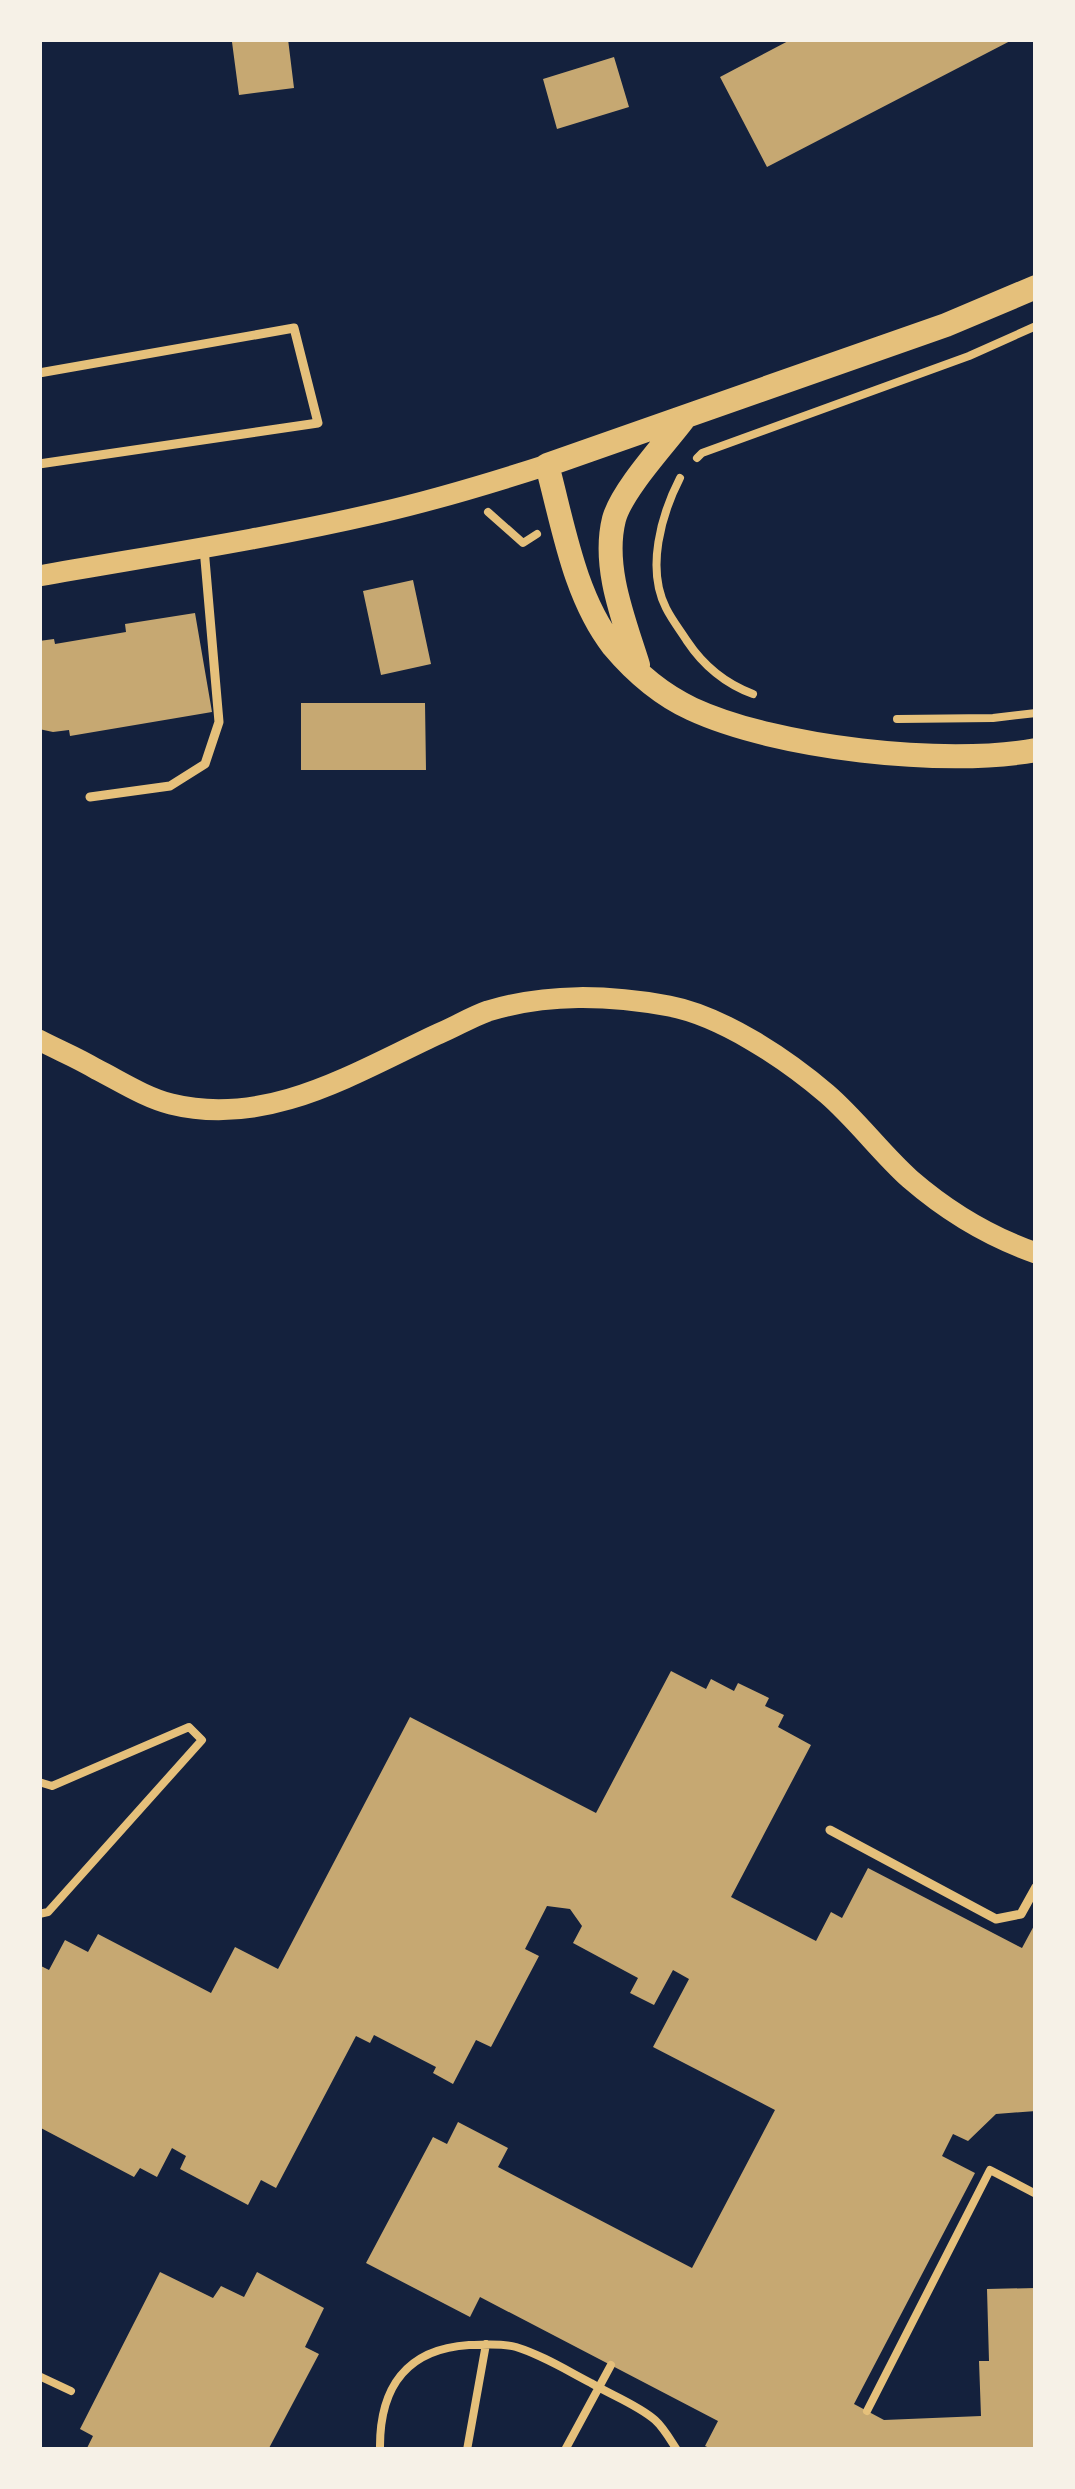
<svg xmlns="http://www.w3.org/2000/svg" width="1075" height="2489" font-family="Figtree,sans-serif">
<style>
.building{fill:#c6a872}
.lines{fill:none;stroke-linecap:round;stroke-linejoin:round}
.path{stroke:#e5c07b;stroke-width:8}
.service{stroke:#e5c07b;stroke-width:9}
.tertiary{stroke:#e5c07b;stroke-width:21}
.secondary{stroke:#e5c07b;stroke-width:24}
</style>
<rect width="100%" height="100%" fill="#14213d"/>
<path class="building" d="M 250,39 L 288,39 L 294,88 L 239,95 L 232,42 Z
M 792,39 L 1014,39 L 767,167 L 720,77 Z
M 614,57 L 629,107 L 557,129 L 543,79 Z
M 413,580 L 431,664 L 381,675 L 363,591 Z
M 195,613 L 212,712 L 70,736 L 69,730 L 53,732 L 39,729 L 39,641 L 54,639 L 55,644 L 126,632 L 125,624 Z
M 301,703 L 425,703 L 426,770 L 301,770 Z
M 671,1671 L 706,1689 L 711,1679 L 734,1691 L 738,1683 L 769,1698 L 765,1706 L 784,1715 L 778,1727 L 811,1745 L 731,1897 L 816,1941 L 831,1912 L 842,1918 L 868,1868 L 1022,1948 L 1036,1922 L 1036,2111 L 996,2114 L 968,2141 L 953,2134 L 942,2156 L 975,2173 L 854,2404 L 884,2420 L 981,2416 L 979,2361 L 989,2361 L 987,2289 L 1036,2288 L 1036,2450 L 714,2450 L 705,2446 L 718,2421 L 480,2297 L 470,2317 L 366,2263 L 433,2137 L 447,2144 L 458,2122 L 508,2148 L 498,2167 L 692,2268 L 775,2110 L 653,2047 L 689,1979 L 673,1970 L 654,2005 L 630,1993 L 638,1978 L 573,1943 L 582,1926 L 570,1909 L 547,1906 L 525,1949 L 539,1956 L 491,2047 L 476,2040 L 453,2084 L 433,2073 L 436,2067 L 374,2035 L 370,2043 L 356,2036 L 276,2188 L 261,2180 L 248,2205 L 180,2169 L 186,2156 L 172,2148 L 157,2177 L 140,2168 L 134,2177 L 39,2127 L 39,1965 L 49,1970 L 65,1940 L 88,1952 L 98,1934 L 211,1993 L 235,1947 L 278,1969 L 410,1717 L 596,1813 Z
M 160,2272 L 213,2298 L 221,2286 L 244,2297 L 257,2272 L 324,2308 L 305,2347 L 319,2354 L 268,2450 L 86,2450 L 93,2436 L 80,2429 Z"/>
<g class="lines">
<path class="path" d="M 697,458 L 702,453 L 969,356 L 1036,326
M 680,478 C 661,515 646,569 666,608 C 672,620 680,630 687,641 C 703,665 726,684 753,694
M 488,512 L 523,543 L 537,534
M 897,719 L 993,718 L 1036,713
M 39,1782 L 52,1786 L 189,1727 L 202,1740 L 48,1912 L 39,1914
M 39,2376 L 71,2391
M 867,2411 L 990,2170 L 1036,2194
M 380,2450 C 379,2388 406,2349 469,2345 C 485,2345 501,2343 516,2347 C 542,2355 566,2370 591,2383 C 611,2395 638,2405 655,2420 C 664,2428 671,2441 677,2450
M 467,2450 L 486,2344
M 565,2450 L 611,2365"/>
<path class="service" d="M 39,373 L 294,328 L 318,423 L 39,464
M 90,797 L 170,786 L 205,764 L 219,722 L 204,548
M 830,1830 L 996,1919 L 1021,1914 L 1036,1887"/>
<path class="tertiary" d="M 39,576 C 152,556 266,539 378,513 C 435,500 491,483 547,465
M 39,1040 C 58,1050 78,1058 96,1069 C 120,1081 144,1097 171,1104 C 267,1128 354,1073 438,1034 C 455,1027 471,1017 488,1011 C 548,993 608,995 669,1006 C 722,1016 786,1059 827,1094 C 857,1120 881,1153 910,1179 C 947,1211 990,1237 1036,1253"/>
<path class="secondary" d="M 1036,287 L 946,325 L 547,465 C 563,524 574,596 613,646 C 634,671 662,695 692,709 C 776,748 945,767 1036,750
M 638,665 C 624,620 602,567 614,519 C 622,490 664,445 683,420"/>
</g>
<rect width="1075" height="2489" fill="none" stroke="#f6f1e7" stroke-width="84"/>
</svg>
